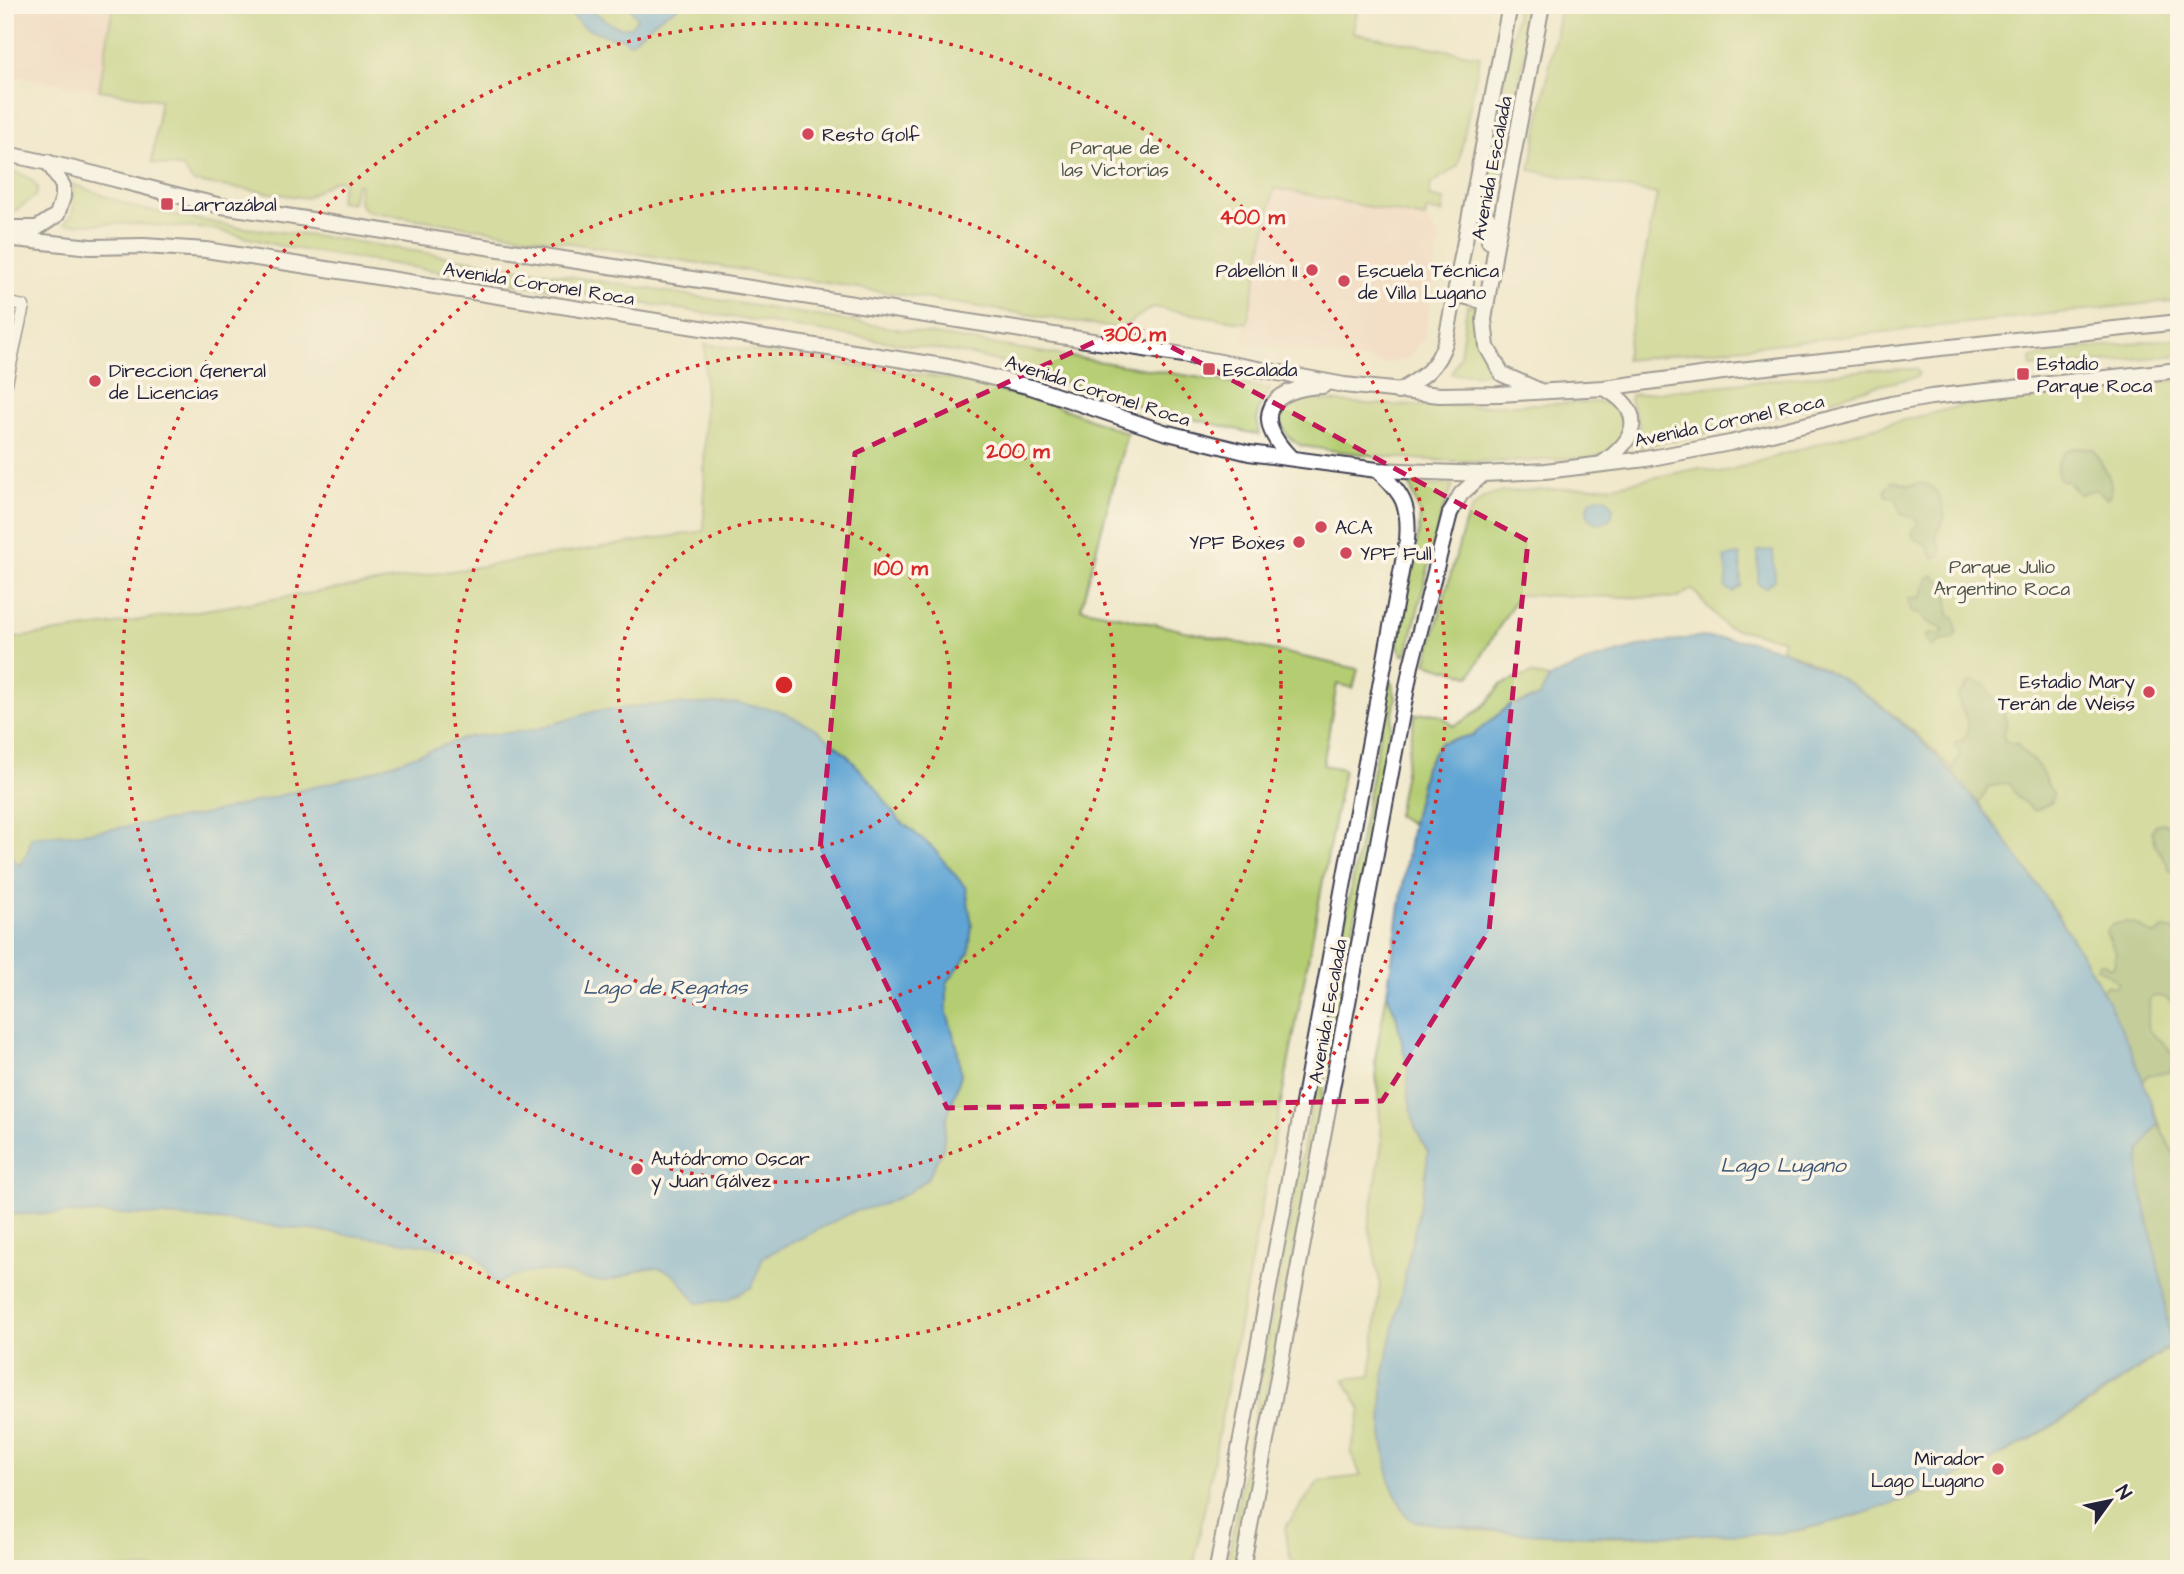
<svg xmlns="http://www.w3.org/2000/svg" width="2184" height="1574" font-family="'Architects Daughter',sans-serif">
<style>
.built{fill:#f5d2c2}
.green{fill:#b5cd72;stroke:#6c7856;stroke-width:2}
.forest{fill:#90b064;stroke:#596950;stroke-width:2}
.water{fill:#5ea4d4;stroke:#406388;stroke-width:2}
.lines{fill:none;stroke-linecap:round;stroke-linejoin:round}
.street-casing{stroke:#414051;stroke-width:13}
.secondary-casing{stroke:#414051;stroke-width:18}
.street{stroke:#fff;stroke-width:10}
.secondary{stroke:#fff;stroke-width:14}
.marked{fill:none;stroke:#c2185b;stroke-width:5;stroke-dasharray:14 9;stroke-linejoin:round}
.ring{fill:none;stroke:#d62828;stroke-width:3.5;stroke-dasharray:3.5 7}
.poi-dot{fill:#d1495b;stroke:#fcf5e5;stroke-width:2.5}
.labels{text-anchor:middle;stroke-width:7;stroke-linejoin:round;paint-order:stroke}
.poi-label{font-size:19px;fill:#22223b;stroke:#fcf5e5;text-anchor:start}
.park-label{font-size:19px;fill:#4e554c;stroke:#fcf5e5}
.street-label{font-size:19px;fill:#22223b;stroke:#fcf5e5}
.water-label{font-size:21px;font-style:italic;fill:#3a5678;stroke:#fcf5e5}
.centre{fill:#d62828;stroke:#fcf5e5;stroke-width:3.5}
.ring-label{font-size:21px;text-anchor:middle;font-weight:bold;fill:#d62828;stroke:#fcf5e5;stroke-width:7;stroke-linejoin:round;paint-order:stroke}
</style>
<rect width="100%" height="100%" fill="#fcf5e5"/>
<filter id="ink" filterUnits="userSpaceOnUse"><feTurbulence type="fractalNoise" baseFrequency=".0143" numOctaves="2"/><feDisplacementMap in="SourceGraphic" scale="14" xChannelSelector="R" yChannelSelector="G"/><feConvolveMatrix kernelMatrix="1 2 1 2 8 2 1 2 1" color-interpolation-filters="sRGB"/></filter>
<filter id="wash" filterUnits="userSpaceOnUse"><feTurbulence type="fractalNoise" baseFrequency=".00686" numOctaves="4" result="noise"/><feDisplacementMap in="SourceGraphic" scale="28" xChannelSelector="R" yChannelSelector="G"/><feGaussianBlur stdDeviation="1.57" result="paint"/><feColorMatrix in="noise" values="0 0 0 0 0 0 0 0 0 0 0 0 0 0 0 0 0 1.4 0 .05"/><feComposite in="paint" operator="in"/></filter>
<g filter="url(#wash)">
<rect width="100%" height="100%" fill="#f0e8cb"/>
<path class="built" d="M 5,5 L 113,5 L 99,90 L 5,75 Z
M 1274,187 L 1425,218 L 1440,238 L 1424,338 L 1407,359 L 1387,364 L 1243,343 Z"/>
<path class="green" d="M 113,5 L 1358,5 L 1353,33 L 1480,56 L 1458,166 L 1431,184 L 1429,197 L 1444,200 L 1442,213 L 1427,210 L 1425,218 L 1274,188 L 1247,323 L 1152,307 L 1120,329 L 372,212 C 356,209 358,197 360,185 L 356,184 L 352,203 L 339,201 L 343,181 L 335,180 L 306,198 L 193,182 L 183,168 L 152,163 L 160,100 L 99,90 Z
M 1518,5 L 1534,5 L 1497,201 L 1482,200 Z
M 1561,5 L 2179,5 L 2179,300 L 1625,360 L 1657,194 L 1530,170 Z
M 5,171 C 20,173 30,175 38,188 L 36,196 L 9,215 L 5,215 Z
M 73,184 L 137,208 L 237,227 L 333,238 L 1270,389 C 1258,404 1255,417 1259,435 L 1131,404 L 1014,365 L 967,354 L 284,247 L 213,229 L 132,224 L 64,224 L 73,212 Z
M 1467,305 L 1481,306 L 1477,340 L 1491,371 L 1478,374 L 1451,374 L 1460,355 Z
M 2179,338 L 2179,355 L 2082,364 L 2031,367 L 2031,358 L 2080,349 Z
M 705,344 L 944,378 L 1046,402 L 1127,433 L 1081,608 L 1358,669 L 1353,688 L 1337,684 L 1323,765 L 1344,769 L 1193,1569 L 5,1569 L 5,639 L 109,625 L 704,531 Z
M 1916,369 L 1919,373 L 1917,377 L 1876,386 L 1753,423 L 1641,447 L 1636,444 L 1639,424 L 1630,400 L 1631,395 L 1866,370 Z
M 2179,380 L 2179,1165 C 2150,1111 2135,1051 2106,997 C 2067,924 2019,857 1969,791 L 1971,789 C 1914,727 1860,681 1781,648 L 1783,639 L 1726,627 L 1692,589 L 1678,598 L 1518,595 L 1470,676 L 1426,663 L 1465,523 L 1472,509 L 1483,498 L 1501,492 L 1612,486 L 1700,468 L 1720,473 L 1871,428 L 1970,404 Z
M 1301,398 C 1402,411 1504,405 1605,402 C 1619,409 1627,418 1625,435 C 1619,441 1612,449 1605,453 C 1593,460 1572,458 1558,459 C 1471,466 1387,459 1302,446 C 1290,440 1285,434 1281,421 C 1283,409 1289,403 1301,398 Z
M 1410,485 L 1453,485 L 1441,516 L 1407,654 L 1403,655 L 1397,644 L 1419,531 L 1420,516 Z
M 1530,674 L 1549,678 L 1539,697 L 1509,706 L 1473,735 L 1440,743 L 1425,767 L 1412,824 L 1397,816 L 1415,715 C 1431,711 1442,713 1453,726 C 1471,718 1491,702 1500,685 Z
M 1389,683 L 1392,683 L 1396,698 L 1234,1569 L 1226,1569 Z
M 1387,993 L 1396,1015 L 1408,1069 L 1408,1094 L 1415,1126 L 1428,1152 L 1425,1181 L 1382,1434 L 1390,1482 L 1405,1514 L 1471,1530 L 1584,1536 L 1617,1537 L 1796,1531 L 1856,1516 L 1916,1495 L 2030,1440 L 2092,1402 L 2179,1341 L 2179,1569 L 1307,1569 L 1290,1559 L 1285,1528 L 1319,1481 L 1361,1476 L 1351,1453 L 1361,1410 L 1344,1379 L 1371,1376 L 1380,1282 L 1369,1226 L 1382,1142 L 1375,1059 Z"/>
<path class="forest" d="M 2074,448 L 2093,449 C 2096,452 2097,456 2100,460 C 2106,473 2113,479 2111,495 L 2106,498 L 2096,489 L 2079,494 L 2066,480 L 2062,481 C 2051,468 2060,453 2074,448 Z
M 1892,481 C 1899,481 1902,483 1908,485 C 1914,486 1920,483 1925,484 C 1939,487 1942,505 1945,516 L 1936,537 L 1942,550 L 1940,555 L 1935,558 L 1930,554 L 1928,546 L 1913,537 L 1912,532 L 1918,523 L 1917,519 L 1901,514 L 1896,497 L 1891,498 L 1886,495 L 1885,490 Z
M 1933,575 L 1942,582 L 1948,595 L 1949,615 L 1954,618 L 1957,632 L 1954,639 L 1941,641 L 1931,647 L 1926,637 L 1930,633 L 1940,635 L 1943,631 L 1941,628 L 1927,622 L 1920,613 L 1912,612 L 1908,601 L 1910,598 L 1921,597 L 1928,578 Z
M 1971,681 L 1986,685 C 1991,700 2015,717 2003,732 L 2004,739 L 2007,742 L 2018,744 C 2022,755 2031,757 2038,766 C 2044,774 2046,784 2053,793 L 2052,802 L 2035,811 L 2017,797 L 2009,783 L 1988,787 L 1979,804 L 1953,774 L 1955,763 L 1960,756 L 1959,750 L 1955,745 L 1956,741 L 1962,741 C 1977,724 1960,713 1958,696 Z
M 2165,823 L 2179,833 L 2179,869 L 2173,872 L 2169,870 L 2168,865 L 2156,846 L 2152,830 L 2156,824 Z
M 2124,922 C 2142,923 2142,932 2156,935 C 2165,925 2168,929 2179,931 L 2179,1008 L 2175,1008 C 2170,998 2165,996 2154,996 L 2149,1000 C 2151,1010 2144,1019 2148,1028 C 2151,1036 2159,1039 2165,1044 C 2170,1049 2173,1056 2176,1063 L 2170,1072 L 2148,1075 L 2143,1082 L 2131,1049 L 2102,990 L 2107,985 L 2114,987 L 2119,983 L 2097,967 L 2099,963 L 2104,963 L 2109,968 L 2114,966 L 2116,953 L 2106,932 L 2111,925 Z
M 2158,1123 L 2179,1165 L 2179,1341 L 2170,1345 L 2162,1284 L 2140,1183 L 2140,1151 Z"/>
<path class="water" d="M 563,5 L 589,5 L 591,10 L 613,25 L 620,27 L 631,27 L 637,18 L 628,5 L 682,5 L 659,18 L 630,43 L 620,37 L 610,37 L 583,27 Z
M1587 510a13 13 0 1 1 26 0a13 13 0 1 1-26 0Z
M 1773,550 L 1775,579 L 1766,588 L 1758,584 L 1758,551 Z
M 1740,555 L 1741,586 L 1733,592 L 1725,588 L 1727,575 L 1724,557 Z
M 1697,637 C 1723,638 1750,639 1775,648 C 1893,688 1975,792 2041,891 C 2074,941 2107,993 2130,1048 C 2141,1073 2149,1098 2158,1123 L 2140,1151 L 2140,1183 L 2162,1284 L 2170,1345 C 2057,1429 1939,1501 1799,1530 C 1771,1536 1738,1533 1709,1534 C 1608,1538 1513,1536 1413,1521 L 1405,1514 L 1390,1482 L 1382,1434 L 1383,1377 L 1425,1181 L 1428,1152 L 1415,1127 L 1408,1094 L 1408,1069 L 1396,1015 L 1387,993 L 1412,824 L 1425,767 L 1440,743 L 1473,735 L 1509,706 L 1539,697 L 1549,678 L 1591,660 L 1641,646 Z
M 736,703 L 778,710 L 815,728 L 846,754 L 874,785 L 897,818 L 933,848 L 966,888 L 972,925 L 969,953 L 947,983 L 947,1013 L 957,1046 L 961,1075 L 946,1121 L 943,1149 L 927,1179 L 906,1194 L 884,1204 L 853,1212 L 763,1257 L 752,1287 L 727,1300 L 697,1303 C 685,1291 677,1270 657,1268 C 638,1266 618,1283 599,1281 C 588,1281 577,1276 567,1274 C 544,1269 518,1271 498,1284 L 492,1282 L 487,1269 L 472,1251 C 317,1231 162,1206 5,1215 L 5,836 L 10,836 L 12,859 L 20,865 L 28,851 L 31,837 L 91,832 L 203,815 L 361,775 L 467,737 L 533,730 L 596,711 L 650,705 Z"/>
</g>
<g filter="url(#ink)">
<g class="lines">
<g class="street-casing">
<path id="street" d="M 5,302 L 24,306 L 5,392"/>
</g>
<g class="secondary-casing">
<path id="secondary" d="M 5,154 C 79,167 149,190 222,206 L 1183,355 L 1344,385 L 1440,395 L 1499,394 L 1604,388 L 1730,371 L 2179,322
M 1472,210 L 1482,212 L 1489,219 L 1489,241
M 5,228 L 37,228 L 57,215 L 63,197 L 63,186 L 48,162
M 5,238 L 91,247 L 144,246 L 206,250 L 949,367 L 1031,387 L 1164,432 L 1249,453 L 1377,470 L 1483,474 L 1545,471 L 1646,459 L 1730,443 L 1891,404 L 1931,397 L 2179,370
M 1467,276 L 1464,293 L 1467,297 L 1485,302
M 1538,390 L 1502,374 L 1487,347 L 1484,320 L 1496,245 L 1542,5
M 1398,392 C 1423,377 1437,369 1446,340 L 1510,5
M 1291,458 C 1250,417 1269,388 1323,386
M 1601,464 C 1637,440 1647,412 1604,388
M 1217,1569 L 1407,540 C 1410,506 1403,493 1377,470
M 1242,1569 L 1411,666 L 1450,513 L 1461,494 L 1483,474"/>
</g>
<use href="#street" class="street"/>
<use href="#secondary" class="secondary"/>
</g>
</g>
<path d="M0 0H2184V1574H0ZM 1131,325 L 1528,541 L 1489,931 L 1382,1101 L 947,1108 L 820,850 L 855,453 Z" fill="#f0e8cb" fill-opacity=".55" fill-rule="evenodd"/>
<path class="marked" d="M 1131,325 L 1528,541 L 1489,931 L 1382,1101 L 947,1108 L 820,850 L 855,453 Z"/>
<g class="ring">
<circle cx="784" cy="685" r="166"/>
<circle cx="784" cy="685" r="331"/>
<circle cx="784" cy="685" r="497"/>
<circle cx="784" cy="685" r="662"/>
</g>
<g class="poi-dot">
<circle cx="808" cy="134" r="7"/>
<rect x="160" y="197" width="14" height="14" rx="3.5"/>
<circle cx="1312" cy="270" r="7"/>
<circle cx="1344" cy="281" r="7"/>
<rect x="1202" y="362" width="14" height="14" rx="3.5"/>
<rect x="2016" y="367" width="14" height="14" rx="3.5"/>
<circle cx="95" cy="381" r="7"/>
<circle cx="1321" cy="527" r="7"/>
<circle cx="1299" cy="542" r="7"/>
<circle cx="1346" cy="553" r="7"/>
<circle cx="2149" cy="692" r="7"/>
<circle cx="637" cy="1169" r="7"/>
<circle cx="1998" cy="1469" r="7"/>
</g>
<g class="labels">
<g class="poi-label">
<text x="822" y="141">Resto Golf</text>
<text x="181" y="211">Larrazábal</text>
<text x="1298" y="277" text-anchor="end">Pabellón II</text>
<text x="1358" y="277">Escuela Técnica<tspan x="1358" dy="22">de Villa Lugano</tspan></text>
<text x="2037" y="370">Estadio<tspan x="2037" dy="22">Parque Roca</tspan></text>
<text x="1223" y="376">Escalada</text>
<text x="109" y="377">Direccion General<tspan x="109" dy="22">de Licencias</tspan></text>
<text x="1335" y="534">ACA</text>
<text x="1285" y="549" text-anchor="end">YPF Boxes</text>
<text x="1360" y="560">YPF Full</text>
<text x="2135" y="688" text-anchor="end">Estadio Mary<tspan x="2135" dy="22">Terán de Weiss</tspan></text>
<text x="651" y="1165">Autódromo Oscar<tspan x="651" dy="22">y Juan Gálvez</tspan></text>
<text x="1984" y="1465" text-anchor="end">Mirador<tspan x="1984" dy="22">Lago Lugano</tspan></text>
</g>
<g class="park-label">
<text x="1115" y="154">Parque de<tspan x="1115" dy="22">las Victorias</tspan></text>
<text x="2002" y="573">Parque Julio<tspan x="2002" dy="22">Argentino Roca</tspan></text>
</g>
<g class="street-label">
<text transform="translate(1491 168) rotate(-79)" y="7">Avenida Escalada</text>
<text transform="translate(539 283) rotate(9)" y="7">Avenida Coronel Roca</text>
<text transform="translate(1098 390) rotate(18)" y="7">Avenida Coronel Roca</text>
<text transform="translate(1729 420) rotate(-12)" y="7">Avenida Coronel Roca</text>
<text transform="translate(1327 1011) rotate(-80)" y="7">Avenida Escalada</text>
</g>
<g class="water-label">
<text x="665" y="994">Lago de Regatas</text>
<text x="1783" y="1172">Lago Lugano</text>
</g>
</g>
<circle cx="784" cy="685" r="10" class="centre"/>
<g class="ring-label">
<text x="1252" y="224">400 m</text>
<text x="1135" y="341">300 m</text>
<text x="1018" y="458">200 m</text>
<text x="901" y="575">100 m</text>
</g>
<rect width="2184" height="1574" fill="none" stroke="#fcf5e5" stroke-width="28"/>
<g transform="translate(2110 1501) rotate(57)" stroke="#fcf5e5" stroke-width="5" paint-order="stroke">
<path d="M0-5L12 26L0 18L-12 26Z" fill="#22223b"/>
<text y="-10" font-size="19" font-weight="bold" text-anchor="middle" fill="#22223b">N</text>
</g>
</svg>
